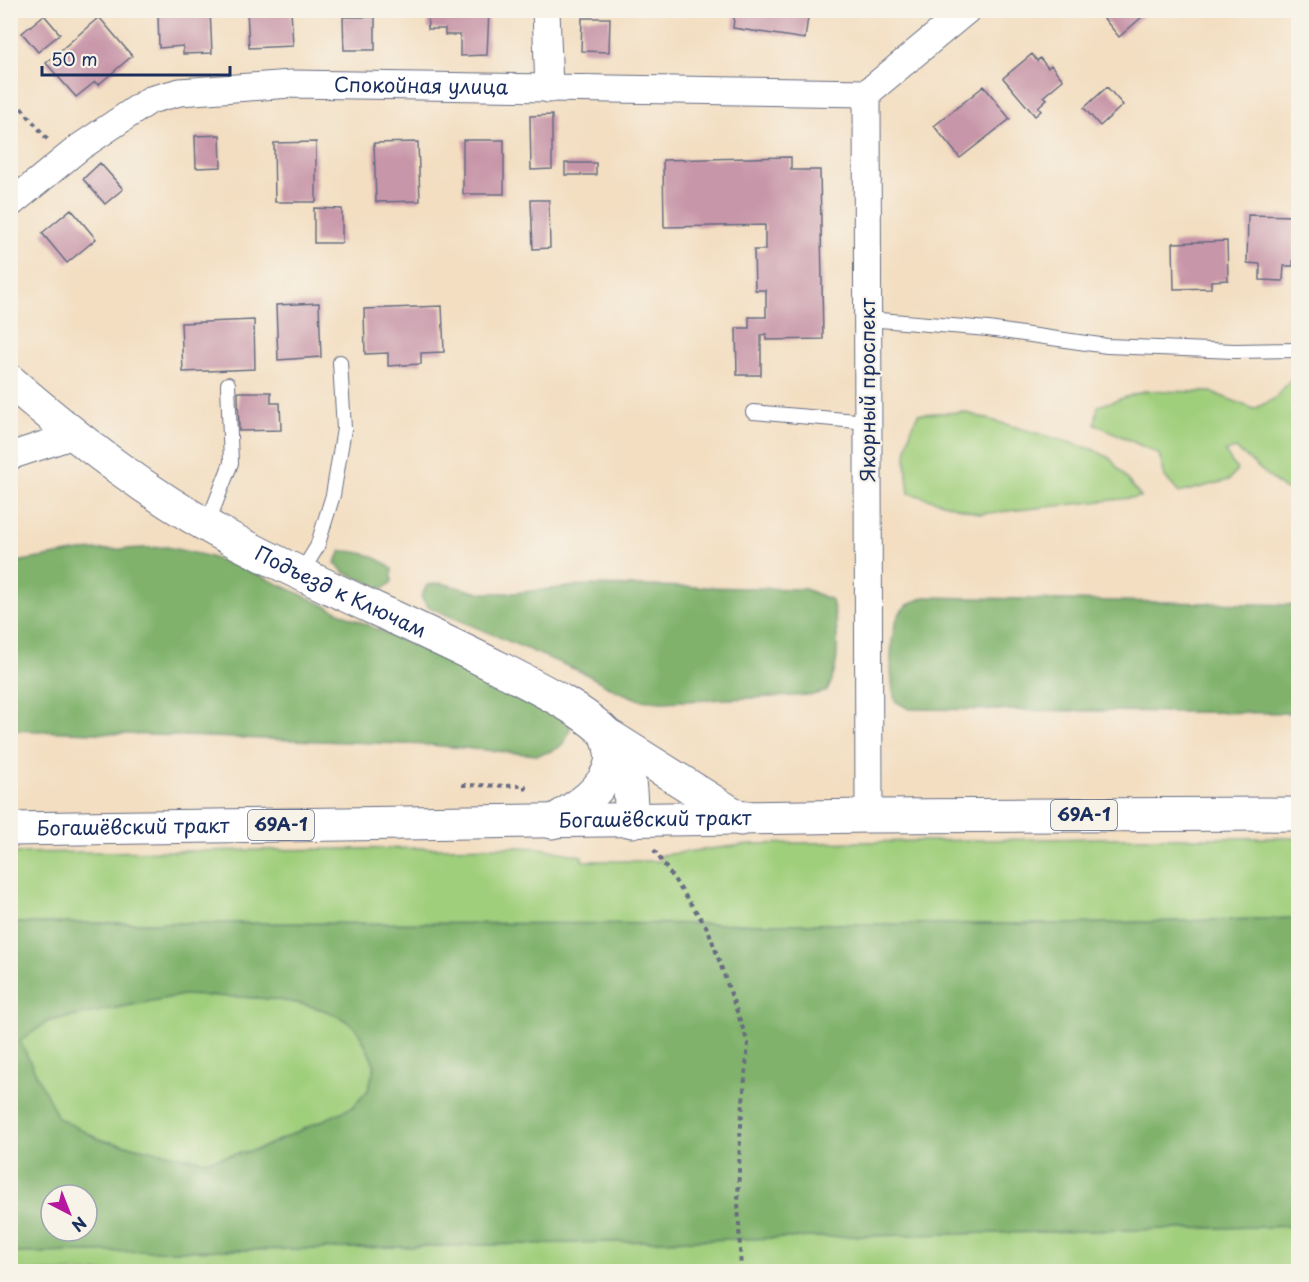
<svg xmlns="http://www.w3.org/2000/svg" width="1309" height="1282" font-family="'Playpen Sans',sans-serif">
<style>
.green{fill:#a0cf7c;stroke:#5e7f6d;stroke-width:1.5}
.forest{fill:#80b26c;stroke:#4e7065;stroke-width:1.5;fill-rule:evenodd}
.building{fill:#c896a9}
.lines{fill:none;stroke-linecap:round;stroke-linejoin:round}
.lane-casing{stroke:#676c81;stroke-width:16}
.street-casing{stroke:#676c81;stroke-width:29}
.secondary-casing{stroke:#676c81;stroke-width:35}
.primary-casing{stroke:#676c81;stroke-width:35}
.path{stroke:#676c81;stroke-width:4;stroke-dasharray:4.5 4.5;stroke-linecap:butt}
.lane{stroke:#fff;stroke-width:14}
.street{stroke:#fff;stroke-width:27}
.secondary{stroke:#fff;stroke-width:33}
.primary{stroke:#fff;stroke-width:33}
.labels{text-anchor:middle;stroke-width:4.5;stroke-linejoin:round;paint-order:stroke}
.shield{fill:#f7f3e8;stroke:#5d6a87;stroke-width:1.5}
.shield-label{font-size:18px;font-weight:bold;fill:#1b2f5e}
.street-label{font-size:20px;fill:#1b2f5e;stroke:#f7f3e8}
</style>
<rect width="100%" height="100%" fill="#f7f3e8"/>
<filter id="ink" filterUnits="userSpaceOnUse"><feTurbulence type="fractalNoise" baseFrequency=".0167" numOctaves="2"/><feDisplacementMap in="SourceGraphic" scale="12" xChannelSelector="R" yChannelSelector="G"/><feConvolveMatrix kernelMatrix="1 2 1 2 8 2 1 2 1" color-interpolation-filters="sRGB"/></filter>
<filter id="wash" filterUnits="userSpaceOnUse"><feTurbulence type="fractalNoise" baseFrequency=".008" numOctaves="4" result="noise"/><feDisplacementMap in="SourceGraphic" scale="24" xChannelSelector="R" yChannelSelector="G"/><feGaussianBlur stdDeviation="1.35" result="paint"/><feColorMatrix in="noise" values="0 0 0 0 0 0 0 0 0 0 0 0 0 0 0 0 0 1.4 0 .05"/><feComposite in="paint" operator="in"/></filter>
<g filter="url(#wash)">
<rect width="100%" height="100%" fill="#f3dec1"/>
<path class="green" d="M 1298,372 L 1298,491 L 1284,489 L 1236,449 L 1225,452 L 1237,470 L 1229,480 L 1179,493 L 1165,477 L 1159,454 L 1095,424 L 1098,406 L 1144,391 L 1211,392 L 1254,409 L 1274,399 Z
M 963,412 L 1092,449 L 1110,458 L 1141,497 L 980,514 L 909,493 C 905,464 903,442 918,414 Z
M 1100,838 L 1298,838 L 1298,918 L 1065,924 L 11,923 L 10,853 L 520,847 L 540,848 L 582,856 L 582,861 L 660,861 L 662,855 L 750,844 Z
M 183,995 C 230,997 316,994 353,1026 C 363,1035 369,1055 375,1066 L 368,1090 L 353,1107 L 259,1149 L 204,1161 L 101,1140 L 58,1118 L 19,1041 L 49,1021 Z
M 1298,1226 L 1298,1272 L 11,1272 L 10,1253 L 307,1249 Z"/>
<path class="forest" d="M 167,547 L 207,556 L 252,572 L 542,705 L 571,725 C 566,746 558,751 537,755 L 431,745 L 11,730 L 11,563 L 80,551 Z
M 341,551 C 361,551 376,555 392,569 L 392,582 L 383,589 L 344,572 L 335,563 Z
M 441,583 L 480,593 L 514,593 L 587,585 L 805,589 L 832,600 C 838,629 842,664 827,691 L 812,695 L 662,702 L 640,700 L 615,690 L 586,674 L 428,607 L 421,597 L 427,585 Z
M 925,597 L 1298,605 L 1298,713 L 909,709 L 895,701 C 890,679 887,624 904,608 C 909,603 919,600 925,597 Z
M 1298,918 L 1298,1226 L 307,1249 L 11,1253 L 11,923 L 1065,924 ZM 183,995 C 230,997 316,994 353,1026 C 363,1034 369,1055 375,1066 L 368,1090 L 353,1107 L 259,1149 L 204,1161 L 101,1140 L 58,1118 L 20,1041 L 49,1021 ZM 51,1195 L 87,1195 L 87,1231 L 51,1231 Z"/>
<g id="blocks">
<path class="building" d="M 182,10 L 210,10 L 212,53 L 183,54 L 183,46 L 159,48 L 158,14 L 182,13 Z
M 247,10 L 291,10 L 293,46 L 249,48 Z
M 427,10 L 489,10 L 487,55 L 460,56 L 460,35 L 445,35 L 445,29 L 428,29 Z
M 735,10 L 809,10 L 805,39 L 733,28 Z
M 1097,10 L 1150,10 L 1119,37 Z
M 44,15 L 60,34 L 38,52 L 22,33 Z
M 99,17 L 132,56 L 98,85 L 95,82 L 76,97 L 46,63 Z
M 343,17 L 375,17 L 375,50 L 344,50 Z
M 582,18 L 610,18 L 609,52 L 581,51 Z
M 1032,54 L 1037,61 L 1040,58 L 1048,68 L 1051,65 L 1063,80 L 1044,96 L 1047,99 L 1038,107 L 1041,111 L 1035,116 L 1003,78 Z
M 984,86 L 1010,119 L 960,158 L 934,126 Z
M 1107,87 L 1123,105 L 1100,126 L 1084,108 Z
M 552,115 L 552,169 L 531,170 L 530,116 Z
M 220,135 L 221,167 L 196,168 L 195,136 Z
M 463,140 L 504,140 L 504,194 L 463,194 Z
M 316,142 L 316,202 L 275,202 L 274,143 Z
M 418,142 L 420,201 L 376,202 L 374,143 Z
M 791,157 L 791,170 L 820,170 L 823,339 L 766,340 L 766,334 L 761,335 L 761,375 L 737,375 L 736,328 L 749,328 L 749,317 L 766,317 L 766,290 L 755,290 L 754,250 L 765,250 L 765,225 L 664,227 L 663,160 Z
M 100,163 L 123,189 L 105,204 L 83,179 Z
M 565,163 L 596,163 L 596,175 L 565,175 Z
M 531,200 L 549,200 L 550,248 L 533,249 Z
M 314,208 L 342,209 L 342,243 L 314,243 Z
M 71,209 L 96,239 L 67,263 L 42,233 Z
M 1248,215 L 1295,216 L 1293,266 L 1284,266 L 1283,281 L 1260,280 L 1260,264 L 1247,263 Z
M 1227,241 L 1228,280 L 1211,281 L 1211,288 L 1174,289 L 1173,243 Z
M 319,303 L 321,357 L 278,360 L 276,305 Z
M 442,306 L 444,352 L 421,353 L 421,364 L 388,366 L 388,353 L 365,354 L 364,309 Z
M 254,320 L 255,369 L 183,372 L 181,323 Z
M 238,392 L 271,392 L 271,403 L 280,403 L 281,430 L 239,431 Z"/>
</g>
</g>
<g filter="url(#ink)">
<use href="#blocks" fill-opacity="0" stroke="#676c81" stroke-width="1.5"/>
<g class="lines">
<g class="lane-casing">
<path id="lane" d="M 868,319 L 988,329 L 1107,346 L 1235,351 L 1298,350
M 753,412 L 868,422
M 207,525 L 231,463 L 228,384
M 301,573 L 317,547 L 333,495 L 344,429 L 340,362"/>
</g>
<g class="street-casing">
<g id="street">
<path d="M 546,10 L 549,89"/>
<path id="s1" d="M 10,204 L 80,147 L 150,100 L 180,92 L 291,84 L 867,93"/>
<path d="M 10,456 L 74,435"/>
<path d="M 869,816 L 867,93 L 967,10"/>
</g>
</g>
<g class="secondary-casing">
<g id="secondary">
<path id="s2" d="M 10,381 C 82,443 155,500 239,543 C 325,588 415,625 501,669 C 532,685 585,710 608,736 C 633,764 629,786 632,821"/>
<path d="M 611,737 L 741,819"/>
<path d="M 552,822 C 575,808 604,792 611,763 C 613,755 609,743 607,735"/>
</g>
</g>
<g class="primary-casing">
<g id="primary">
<path id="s3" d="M 10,829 L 869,816 L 1298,814"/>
</g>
</g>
<path class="path" d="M 10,94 L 48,140
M 462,785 L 525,786 L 525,795
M 654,850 L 708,929 L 748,1043 L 740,1137 L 738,1202 L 741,1272"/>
<use href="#lane" class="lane"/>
<use href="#street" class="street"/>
<use href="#secondary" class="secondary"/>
<use href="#primary" class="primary"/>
</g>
</g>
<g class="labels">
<g class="shield">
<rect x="1051" y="800" width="66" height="30" rx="4.5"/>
<rect x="248" y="810" width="66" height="30" rx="4.5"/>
</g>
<g class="shield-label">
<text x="1084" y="821">69А-1</text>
<text x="281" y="831">69А-1</text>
</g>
<g class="street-label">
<text dy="7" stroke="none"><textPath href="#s1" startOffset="447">Спокойная улица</textPath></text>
<text transform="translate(868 390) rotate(-90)" y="7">Якорный проспект</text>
<text dy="7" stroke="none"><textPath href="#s2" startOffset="394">Подъезд к Ключам</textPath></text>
<text dy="7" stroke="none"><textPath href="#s3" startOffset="645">Богашёвский тракт</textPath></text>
<text dy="7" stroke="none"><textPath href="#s3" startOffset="123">Богашёвский тракт</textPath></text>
</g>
</g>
<rect width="1309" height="1282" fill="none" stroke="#f7f3e8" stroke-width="36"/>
<g transform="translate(69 1213) rotate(138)"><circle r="28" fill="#f7f3e8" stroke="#9fa5b1" stroke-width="1.5"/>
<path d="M0-4.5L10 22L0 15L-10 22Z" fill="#b5179e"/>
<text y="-9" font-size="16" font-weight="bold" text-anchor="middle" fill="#1b2f5e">N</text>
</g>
<path d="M42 66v9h188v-9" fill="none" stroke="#1b2f5e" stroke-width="3"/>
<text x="51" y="66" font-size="18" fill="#1b2f5e" stroke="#f7f3e8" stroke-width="4.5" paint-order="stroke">50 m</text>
</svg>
